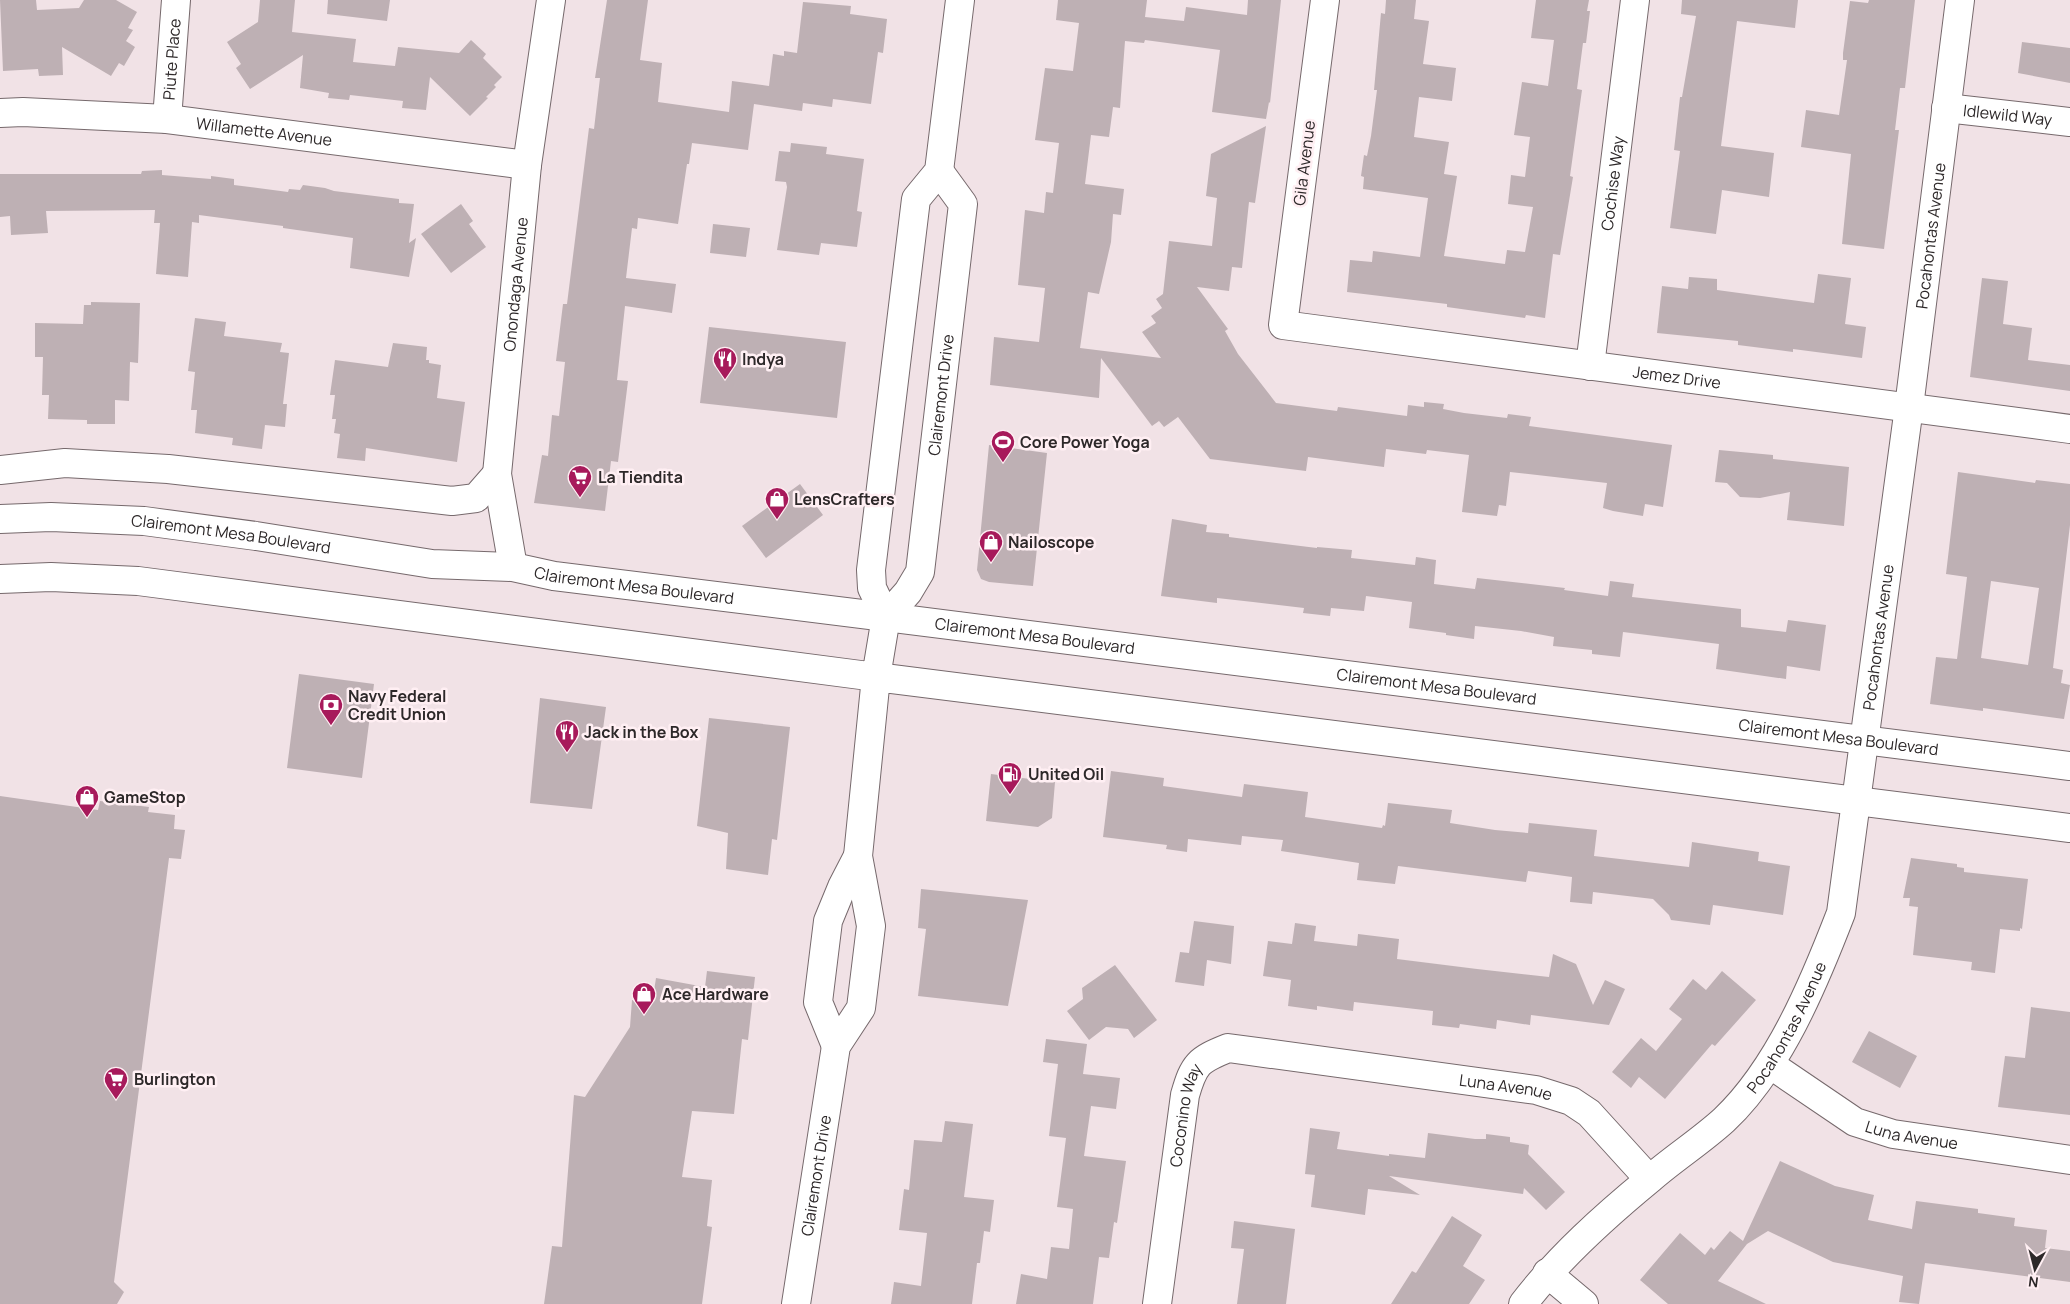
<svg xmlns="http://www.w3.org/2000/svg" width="2070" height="1304" font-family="Manrope,sans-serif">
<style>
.building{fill:#beb0b4;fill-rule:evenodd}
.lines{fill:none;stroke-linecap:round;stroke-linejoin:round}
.street-casing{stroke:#76696c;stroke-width:30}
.secondary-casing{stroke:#76696c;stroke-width:30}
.primary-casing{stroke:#76696c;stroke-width:30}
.street{stroke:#fff;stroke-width:28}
.secondary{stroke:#fff;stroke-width:28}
.primary{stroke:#fff;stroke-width:28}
.labels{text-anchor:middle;stroke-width:5;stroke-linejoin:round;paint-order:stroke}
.street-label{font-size:16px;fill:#2d2829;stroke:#ffeff3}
.poi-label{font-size:16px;font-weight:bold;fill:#2d2829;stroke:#ffeff3;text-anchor:start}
</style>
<rect width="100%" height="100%" fill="#f1e2e6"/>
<path class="building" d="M 0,0 L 36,0 L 37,10 L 79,8 L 84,0 L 116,0 L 137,12 L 128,28 L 133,30 L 126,41 L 135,47 L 124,66 L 119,63 L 111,76 L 62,47 L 63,75 L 39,76 L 38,69 L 3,71 Z
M 260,0 L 295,0 L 292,32 L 356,39 L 353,62 L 395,66 L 398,47 L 459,53 L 471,40 L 486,54 L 483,58 L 502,77 L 494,85 L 496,87 L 486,97 L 488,98 L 470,116 L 430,77 L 426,110 L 402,108 L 403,101 L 350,95 L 349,100 L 328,98 L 329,93 L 300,88 L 303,55 L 250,89 L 236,68 L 241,64 L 227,42 L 258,22 Z
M 328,0 L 390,0 L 387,21 L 327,14 Z
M 607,0 L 648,0 L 640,60 L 662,63 L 658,102 L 729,112 L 732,81 L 769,86 L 773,54 L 784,56 L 784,51 L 797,53 L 803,2 L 851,6 L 850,14 L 887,19 L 883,53 L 878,52 L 871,104 L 833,99 L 832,107 L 803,103 L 802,111 L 754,104 L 748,150 L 692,143 L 689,164 L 687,164 L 678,224 L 638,218 L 637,229 L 632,228 L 626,278 L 676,284 L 672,313 L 625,306 L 617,380 L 628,381 L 618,462 L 611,461 L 605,511 L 534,503 L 542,455 L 548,456 L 552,415 L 559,416 L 565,362 L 556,361 L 563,304 L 567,304 L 589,128 L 594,129 L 600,78 L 595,78 Z
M 1058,0 L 1147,0 L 1145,17 L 1184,21 L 1186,7 L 1247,15 L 1248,0 L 1281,0 L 1270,103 L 1269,102 L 1266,119 L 1212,112 L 1220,50 L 1145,40 L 1144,43 L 1125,41 L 1120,108 L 1113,107 L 1109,137 L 1091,135 L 1085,184 L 1124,189 L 1121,215 L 1113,214 L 1111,242 L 1099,294 L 1088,292 L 1080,348 L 1161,358 L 1142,332 L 1156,323 L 1151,316 L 1162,308 L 1156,299 L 1163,294 L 1169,241 L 1212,246 L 1217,198 L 1206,196 L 1211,154 L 1266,126 L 1255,203 L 1249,202 L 1242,268 L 1232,267 L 1229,291 L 1197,287 L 1228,329 L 1225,331 L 1238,354 L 1276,403 L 1337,411 L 1338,407 L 1407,416 L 1408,405 L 1424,407 L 1424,402 L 1444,404 L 1443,409 L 1464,413 L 1507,418 L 1508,414 L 1531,417 L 1529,426 L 1672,445 L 1663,507 L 1645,504 L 1643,516 L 1613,511 L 1603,508 L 1607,483 L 1510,472 L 1506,506 L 1499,505 L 1497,516 L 1462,512 L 1469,455 L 1427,450 L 1426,454 L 1386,449 L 1384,467 L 1308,457 L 1306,471 L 1210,459 L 1178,417 L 1164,427 L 1159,421 L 1152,426 L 1101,358 L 1099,398 L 990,385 L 994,337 L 1039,342 L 1045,288 L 1018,285 L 1025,210 L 1044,213 L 1046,192 L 1053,193 L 1059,143 L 1035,140 L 1045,68 L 1073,71 L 1079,23 L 1056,20 Z
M 1386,0 L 1416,0 L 1414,19 L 1429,21 L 1423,64 L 1456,68 L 1452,101 L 1419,97 L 1414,137 L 1449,142 L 1444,174 L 1457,176 L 1444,256 L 1505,264 L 1507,250 L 1525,252 L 1533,207 L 1508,204 L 1511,175 L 1525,177 L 1530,137 L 1514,135 L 1522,82 L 1548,86 L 1554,40 L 1531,38 L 1536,0 L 1589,0 L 1587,11 L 1590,11 L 1586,43 L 1583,43 L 1577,89 L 1582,90 L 1570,176 L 1573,177 L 1560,255 L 1553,254 L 1545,318 L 1526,315 L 1525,318 L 1447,307 L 1447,304 L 1347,292 L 1350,260 L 1372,262 L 1373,251 L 1420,257 L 1428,198 L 1363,189 L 1364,177 L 1361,176 L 1364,155 L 1367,156 L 1371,136 L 1377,90 L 1374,90 L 1381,13 L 1385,14 Z
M 1682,0 L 1798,0 L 1795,28 L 1737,21 L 1721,146 L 1774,153 L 1769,197 L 1722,190 L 1716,234 L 1670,228 L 1680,151 L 1674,150 L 1680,97 L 1682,97 L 1696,16 L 1681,14 Z
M 1869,0 L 1915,0 L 1905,88 L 1900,88 L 1895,130 L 1899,130 L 1884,249 L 1842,244 L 1851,154 L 1801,147 L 1806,110 L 1839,115 L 1847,60 L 1843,60 L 1843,53 L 1850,1 L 1868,3 Z
M 2022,42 L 2070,48 L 2070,83 L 2018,73 Z
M 791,143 L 827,147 L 826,154 L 864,159 L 857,211 L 862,212 L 857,247 L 821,243 L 819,255 L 777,250 L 787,187 L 786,182 L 775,181 L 779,151 L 790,152 Z
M 162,170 L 162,175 L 211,179 L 211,176 L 234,179 L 234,185 L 288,192 L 289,189 L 300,190 L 303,185 L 325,188 L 334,191 L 399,199 L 399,203 L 414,204 L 409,243 L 416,238 L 409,277 L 350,268 L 353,238 L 283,228 L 283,226 L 199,215 L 199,223 L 192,222 L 188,277 L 156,274 L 160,223 L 154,223 L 155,210 L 46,211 L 48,233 L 11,235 L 10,216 L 0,217 L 0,174 L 141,174 L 142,171 Z
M 461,204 L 473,221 L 469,224 L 486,247 L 451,273 L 421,234 Z
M 713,224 L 750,228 L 746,257 L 710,253 Z
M 1818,274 L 1851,278 L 1845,324 L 1866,327 L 1862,358 L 1793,349 L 1793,352 L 1738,345 L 1738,341 L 1657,333 L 1662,286 L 1688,289 L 1689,277 L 1717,279 L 1717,290 L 1814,303 Z
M 1982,278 L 2008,281 L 2003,324 L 2032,328 L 2028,360 L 2070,365 L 2070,391 L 1970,377 Z
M 91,302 L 140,303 L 138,363 L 130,362 L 129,401 L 115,400 L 115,424 L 87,424 L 87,420 L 48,419 L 49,395 L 42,395 L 43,357 L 35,357 L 35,323 L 83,324 L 84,305 L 91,305 Z
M 195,318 L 226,322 L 224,336 L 282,343 L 280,352 L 289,353 L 283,404 L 287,404 L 285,427 L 265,425 L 262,449 L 232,445 L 233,438 L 195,433 L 197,410 L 191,410 L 195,372 L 188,371 Z
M 709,327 L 846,342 L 837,418 L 700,403 Z
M 393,343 L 427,347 L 426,360 L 429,360 L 429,363 L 441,365 L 437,398 L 465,402 L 457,462 L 366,448 L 365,461 L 337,458 L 340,434 L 334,433 L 336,419 L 332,419 L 335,395 L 330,395 L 335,360 L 388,367 Z
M 989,445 L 1047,453 L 1033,586 L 989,582 L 981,579 L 977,570 Z
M 1719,450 L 1773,455 L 1773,459 L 1849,467 L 1844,526 L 1787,520 L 1790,492 L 1760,498 L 1740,497 L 1727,483 L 1715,482 Z
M 1958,472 L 2035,483 L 2036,480 L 2070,484 L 2070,525 L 2053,668 L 2063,670 L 2061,683 L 2070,685 L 2064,719 L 1983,708 L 1983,711 L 1930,704 L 1936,657 L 1957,659 L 1967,577 L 1946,574 ZM 1991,581 L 2039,588 L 2028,665 L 1981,658 Z
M 800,484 L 823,515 L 766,558 L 742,526 Z
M 1172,519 L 1207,525 L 1206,532 L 1229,534 L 1229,537 L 1317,548 L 1317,547 L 1352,550 L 1351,558 L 1415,565 L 1416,557 L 1436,560 L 1434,584 L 1475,589 L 1477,578 L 1565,588 L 1564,590 L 1608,596 L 1610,581 L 1634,584 L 1632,597 L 1741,609 L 1741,627 L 1786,632 L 1788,620 L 1826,625 L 1820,671 L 1787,666 L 1786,679 L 1716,669 L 1719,644 L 1623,632 L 1620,657 L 1592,654 L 1592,650 L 1553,646 L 1554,637 L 1521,631 L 1475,626 L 1474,639 L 1446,635 L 1446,633 L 1409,628 L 1412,602 L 1366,596 L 1364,611 L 1331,608 L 1330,616 L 1303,613 L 1304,608 L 1253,602 L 1217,598 L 1217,603 L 1161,596 Z
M 299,674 L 374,684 L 362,778 L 287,768 Z
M 540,698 L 606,707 L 592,809 L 530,803 Z
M 709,718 L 790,727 L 777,840 L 772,839 L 768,875 L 726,869 L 728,833 L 697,826 Z
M 1111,771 L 1164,778 L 1163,786 L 1242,797 L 1244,784 L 1308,792 L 1305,817 L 1382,828 L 1383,825 L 1385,826 L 1388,803 L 1452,810 L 1450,823 L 1495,830 L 1528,833 L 1529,823 L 1597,830 L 1594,856 L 1689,867 L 1692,842 L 1759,852 L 1758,861 L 1790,866 L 1783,915 L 1713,905 L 1710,925 L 1671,920 L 1669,915 L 1653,899 L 1593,892 L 1592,904 L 1570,902 L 1572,877 L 1528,871 L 1526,882 L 1398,866 L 1395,884 L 1357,880 L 1359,863 L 1281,851 L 1283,840 L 1242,836 L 1241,845 L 1188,839 L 1187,852 L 1166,849 L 1167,845 L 1103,837 Z
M 991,774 L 1055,782 L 1052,818 L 1038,827 L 986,821 Z
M 0,796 L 98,810 L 100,801 L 149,807 L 148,812 L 175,815 L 174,829 L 185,830 L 181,859 L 169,858 L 114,1282 L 124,1292 L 117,1304 L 0,1304 Z
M 1911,858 L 1957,864 L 1957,867 L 1964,868 L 1964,872 L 2028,879 L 2022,929 L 2020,928 L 2020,931 L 2000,929 L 1995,973 L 1971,970 L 1972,962 L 1913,955 L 1918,907 L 1909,906 L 1910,898 L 1903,898 Z
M 921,889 L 1028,900 L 1008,1006 L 918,996 L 926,929 L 918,928 Z
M 1194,921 L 1234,926 L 1231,964 L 1207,960 L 1204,986 L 1175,982 L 1180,952 L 1189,953 Z
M 1295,923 L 1316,926 L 1314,941 L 1357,946 L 1358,934 L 1399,939 L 1397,959 L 1477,969 L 1549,977 L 1553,954 L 1576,964 L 1593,1005 L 1605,980 L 1625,989 L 1609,1025 L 1531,1015 L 1530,1025 L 1497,1020 L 1496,1029 L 1460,1024 L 1459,1028 L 1432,1025 L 1433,1011 L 1354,1002 L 1353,1011 L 1317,1006 L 1317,1010 L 1288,1006 L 1291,980 L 1263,976 L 1268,941 L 1292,944 Z
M 1115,965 L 1157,1020 L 1134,1038 L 1128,1029 L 1106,1027 L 1089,1040 L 1067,1011 L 1083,999 L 1082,988 Z
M 707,971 L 755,977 L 748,1040 L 742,1039 L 734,1114 L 692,1111 L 682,1177 L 712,1180 L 707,1226 L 712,1227 L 702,1304 L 544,1304 L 552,1246 L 562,1247 L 574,1095 L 585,1097 L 630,1027 L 632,1000 L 652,1004 L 656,978 L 705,987 Z
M 1722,971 L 1756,1000 L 1715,1046 L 1712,1044 L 1665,1099 L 1639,1077 L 1631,1088 L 1612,1072 L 1641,1038 L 1656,1051 L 1682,1019 L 1669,1009 L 1693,979 L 1706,990 Z
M 2031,1007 L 2070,1012 L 2070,1115 L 1998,1107 L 2005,1056 L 2025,1058 Z
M 1869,1031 L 1917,1056 L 1900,1088 L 1852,1062 Z
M 1046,1039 L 1087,1044 L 1083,1074 L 1120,1078 L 1116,1109 L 1091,1106 L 1084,1156 L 1126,1161 L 1117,1223 L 1114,1222 L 1109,1258 L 1099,1257 L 1093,1304 L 1016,1304 L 1021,1274 L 1047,1279 L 1051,1247 L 1069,1249 L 1073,1209 L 1057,1207 L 1066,1138 L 1049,1136 L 1058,1064 L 1043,1062 Z
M 945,1121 L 973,1124 L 964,1197 L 994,1200 L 990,1232 L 984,1231 L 980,1263 L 977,1263 L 972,1304 L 891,1304 L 894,1282 L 921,1286 L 927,1233 L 899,1230 L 904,1189 L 909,1190 L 914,1140 L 942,1142 Z
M 1310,1128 L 1340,1132 L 1337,1149 L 1389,1156 L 1389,1154 L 1425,1158 L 1428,1133 L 1475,1139 L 1486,1139 L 1486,1134 L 1510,1137 L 1510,1142 L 1529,1145 L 1528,1154 L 1565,1192 L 1546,1210 L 1524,1188 L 1523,1194 L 1389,1176 L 1420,1195 L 1368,1189 L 1365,1215 L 1311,1207 L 1315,1175 L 1305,1174 Z
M 1780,1161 L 1835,1186 L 1874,1195 L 1868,1220 L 1912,1229 L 1916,1201 L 1978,1209 L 1978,1213 L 2015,1218 L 2014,1226 L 2047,1230 L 2045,1248 L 2070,1251 L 2070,1282 L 1925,1263 L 1919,1304 L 1899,1302 L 1903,1276 L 1833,1262 L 1768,1231 L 1747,1244 L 1718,1281 L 1766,1304 L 1668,1304 L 1640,1280 L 1680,1233 L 1705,1255 L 1711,1247 L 1714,1250 L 1730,1231 L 1743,1241 Z
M 1452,1216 L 1482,1235 L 1463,1266 L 1485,1280 L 1469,1304 L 1391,1304 L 1412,1271 L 1416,1273 Z
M 1234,1221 L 1295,1229 L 1286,1304 L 1237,1304 L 1244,1249 L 1231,1248 Z"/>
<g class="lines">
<g class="street-casing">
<g id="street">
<path id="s1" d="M 1325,0 L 1283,325 L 2070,429"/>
<path id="s2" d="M 1946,108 L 2070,122"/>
<path id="s3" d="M 0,113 L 23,112 L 167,119 L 527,165"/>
<path id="s4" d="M 167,119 L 176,0"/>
<path id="s5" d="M 1590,366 L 1635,0"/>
<path d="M 0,470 L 65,463 L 168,469 L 452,501 L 476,498 L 497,474"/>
<path id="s6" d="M 513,567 L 497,474 L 527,165 L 551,0"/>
<path id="s7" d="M 1771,1065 L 1855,1122 L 1893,1134 L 2070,1160"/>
<path d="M 1547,1273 L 1584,1304"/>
<path id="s8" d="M 1157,1304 L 1185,1095 C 1194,1064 1198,1060 1228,1048 L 1536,1090 L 1571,1101 L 1589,1113 L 1649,1179"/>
<path id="s9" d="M 1523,1304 C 1559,1257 1605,1216 1650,1179 C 1674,1158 1701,1141 1724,1120 C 1779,1068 1814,983 1841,913 L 1909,407 L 1960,0"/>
</g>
</g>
<g class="secondary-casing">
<g id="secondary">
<path id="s10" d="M 886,617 L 2070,766"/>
<path d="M 836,1046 L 818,1002 L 828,921 L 842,887 L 858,856"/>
<path id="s11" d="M 796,1304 L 836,1046 L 861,1008 L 871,926 L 858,856 L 876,677 L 2070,828"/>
</g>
</g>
<g class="primary-casing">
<g id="primary">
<path id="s12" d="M 0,519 L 51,517 L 144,521 L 256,536 L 432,564 L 513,567 L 554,576 L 886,617"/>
<path id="s13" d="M 0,579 L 51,577 L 138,581 L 876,677 L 886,617 L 908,592 L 920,572 L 963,204 L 939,171"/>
<path d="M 886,617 L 872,588 L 871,570 L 916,199 L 939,171 L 960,0"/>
</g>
</g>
<use href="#street" class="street"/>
<use href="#secondary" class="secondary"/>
<use href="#primary" class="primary"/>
</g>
<defs>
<g id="restaurant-pin" transform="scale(1.25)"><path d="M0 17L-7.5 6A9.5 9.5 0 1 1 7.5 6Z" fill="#a71a5b" stroke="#ffeff3"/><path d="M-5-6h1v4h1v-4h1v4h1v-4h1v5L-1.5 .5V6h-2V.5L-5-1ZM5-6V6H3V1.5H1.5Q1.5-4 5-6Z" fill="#fff"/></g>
<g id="stadium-pin" transform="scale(1.25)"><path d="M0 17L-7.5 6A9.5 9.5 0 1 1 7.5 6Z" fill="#a71a5b" stroke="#ffeff3"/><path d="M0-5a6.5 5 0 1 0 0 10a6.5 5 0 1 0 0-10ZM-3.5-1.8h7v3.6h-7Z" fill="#fff"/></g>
<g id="supermarket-pin" transform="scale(1.25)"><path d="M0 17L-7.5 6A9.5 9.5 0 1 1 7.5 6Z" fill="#a71a5b" stroke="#ffeff3"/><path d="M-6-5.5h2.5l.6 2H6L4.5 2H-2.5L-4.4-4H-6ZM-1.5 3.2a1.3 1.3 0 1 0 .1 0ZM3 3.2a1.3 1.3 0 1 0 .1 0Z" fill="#fff"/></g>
<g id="shop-pin" transform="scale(1.25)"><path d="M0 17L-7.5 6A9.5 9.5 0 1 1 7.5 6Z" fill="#a71a5b" stroke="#ffeff3"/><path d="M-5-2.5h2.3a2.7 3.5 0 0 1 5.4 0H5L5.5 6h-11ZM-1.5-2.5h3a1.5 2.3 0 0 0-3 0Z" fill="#fff"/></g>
<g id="bank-pin" transform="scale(1.25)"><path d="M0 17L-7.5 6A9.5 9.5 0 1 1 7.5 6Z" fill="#a71a5b" stroke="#ffeff3"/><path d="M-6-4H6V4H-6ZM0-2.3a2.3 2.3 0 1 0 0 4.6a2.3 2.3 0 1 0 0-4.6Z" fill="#fff"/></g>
<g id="fuel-pin" transform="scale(1.25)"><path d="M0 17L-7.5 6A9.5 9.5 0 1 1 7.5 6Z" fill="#a71a5b" stroke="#ffeff3"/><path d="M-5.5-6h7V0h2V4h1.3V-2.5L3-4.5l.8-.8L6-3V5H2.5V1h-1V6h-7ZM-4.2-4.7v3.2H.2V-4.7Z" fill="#fff"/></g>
</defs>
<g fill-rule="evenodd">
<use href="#restaurant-pin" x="725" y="359"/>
<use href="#stadium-pin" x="1003" y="442"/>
<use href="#supermarket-pin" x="580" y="477"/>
<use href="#shop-pin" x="777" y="499"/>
<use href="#shop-pin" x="991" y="542"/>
<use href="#bank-pin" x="331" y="705"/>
<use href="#restaurant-pin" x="567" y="732"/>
<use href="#fuel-pin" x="1010" y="774"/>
<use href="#shop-pin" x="87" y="797"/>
<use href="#shop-pin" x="644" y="994"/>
<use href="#supermarket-pin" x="116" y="1079"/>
</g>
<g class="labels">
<g class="street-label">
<text dy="6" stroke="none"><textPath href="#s4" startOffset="60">Piute Place</textPath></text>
<text dy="6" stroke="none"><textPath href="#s2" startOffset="62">Idlewild Way</textPath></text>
<text dy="6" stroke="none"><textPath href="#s3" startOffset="265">Willamette Avenue</textPath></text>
<text transform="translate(1304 163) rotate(-83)" y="6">Gila Avenue</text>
<text dy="6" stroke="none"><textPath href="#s5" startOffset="184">Cochise Way</textPath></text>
<text dy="6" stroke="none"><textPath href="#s9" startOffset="1196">Pocahontas Avenue</textPath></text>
<text dy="6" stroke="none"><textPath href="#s6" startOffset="285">Onondaga Avenue</textPath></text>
<text dy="6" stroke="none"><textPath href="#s1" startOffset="725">Jemez Drive</textPath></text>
<text dy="6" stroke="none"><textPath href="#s13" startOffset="1178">Clairemont Drive</textPath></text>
<text dy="6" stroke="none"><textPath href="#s12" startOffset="232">Clairemont Mesa Boulevard</textPath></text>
<text dy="6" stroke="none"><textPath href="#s12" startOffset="639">Clairemont Mesa Boulevard</textPath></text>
<text dy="6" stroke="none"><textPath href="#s10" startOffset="150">Clairemont Mesa Boulevard</textPath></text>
<text dy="6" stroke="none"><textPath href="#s9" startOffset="791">Pocahontas Avenue</textPath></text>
<text dy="6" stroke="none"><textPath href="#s10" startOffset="555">Clairemont Mesa Boulevard</textPath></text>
<text dy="6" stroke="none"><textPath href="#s10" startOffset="960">Clairemont Mesa Boulevard</textPath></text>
<text dy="6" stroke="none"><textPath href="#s9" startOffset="386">Pocahontas Avenue</textPath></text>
<text dy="6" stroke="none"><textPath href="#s8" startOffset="559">Luna Avenue</textPath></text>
<text dy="6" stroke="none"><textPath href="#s8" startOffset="191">Coconino Way</textPath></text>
<text dy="6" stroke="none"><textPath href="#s7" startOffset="160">Luna Avenue</textPath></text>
<text dy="6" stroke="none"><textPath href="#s11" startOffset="130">Clairemont Drive</textPath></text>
</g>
<g class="poi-label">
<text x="742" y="365">Indya</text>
<text x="1020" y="448">Core Power Yoga</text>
<text x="598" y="483">La Tiendita</text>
<text x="794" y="505">LensCrafters</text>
<text x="1008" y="548">Nailoscope</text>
<text x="348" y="702">Navy Federal<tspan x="348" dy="18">Credit Union</tspan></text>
<text x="584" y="738">Jack in the Box</text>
<text x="1028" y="780">United Oil</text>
<text x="104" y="803">GameStop</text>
<text x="662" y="1000">Ace Hardware</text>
<text x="134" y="1085">Burlington</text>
</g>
</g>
<g transform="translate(2035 1269) rotate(187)" stroke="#ffeff3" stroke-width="4" paint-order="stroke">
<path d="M0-4L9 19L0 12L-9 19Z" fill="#2d2829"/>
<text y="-8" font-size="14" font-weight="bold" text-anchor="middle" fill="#2d2829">N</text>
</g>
</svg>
